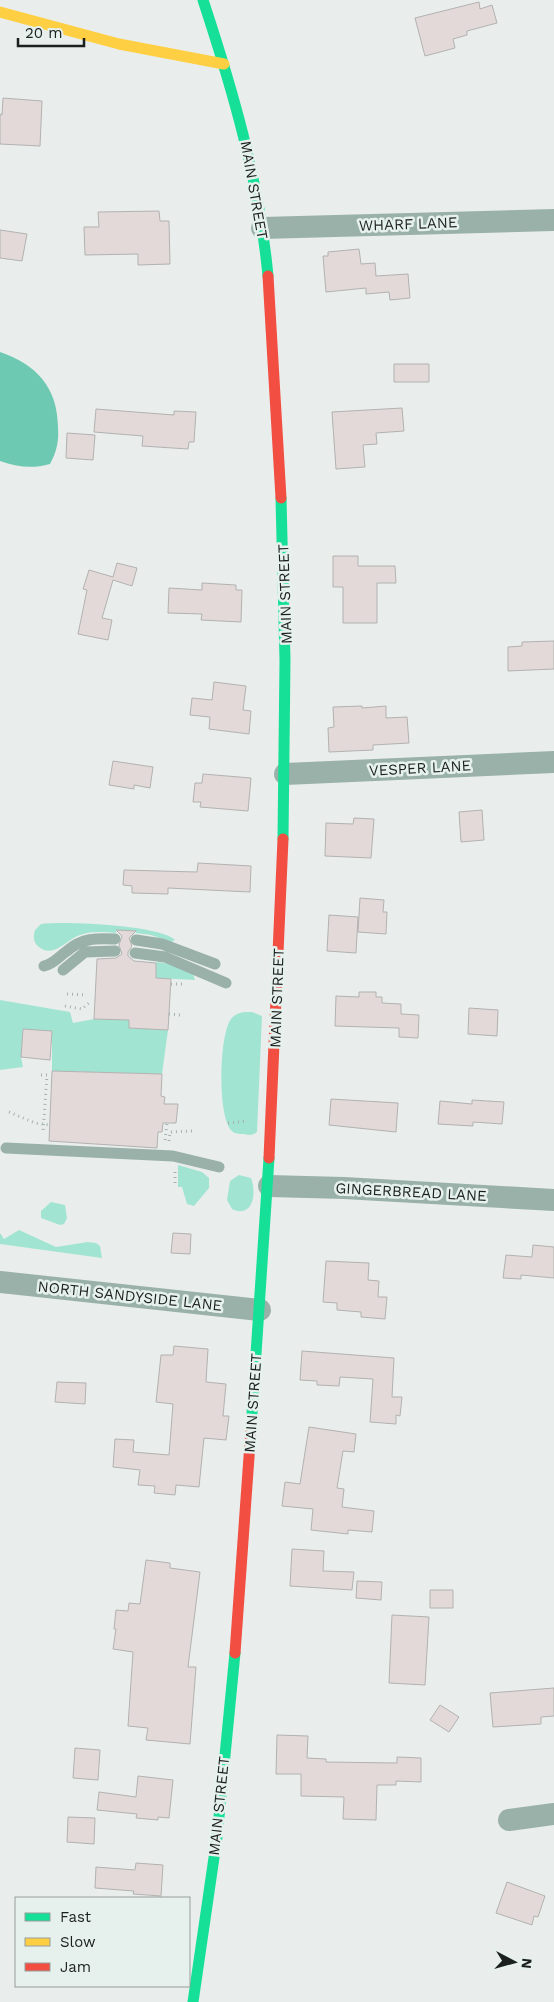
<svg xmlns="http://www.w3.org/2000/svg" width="554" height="2002" font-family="'Work Sans',sans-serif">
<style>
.green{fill:#a2e4d2}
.water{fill:#6ec9b3}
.building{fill:#e2d9d8;stroke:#b2b2b1}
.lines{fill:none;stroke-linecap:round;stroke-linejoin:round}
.path{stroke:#a5b2af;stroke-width:3;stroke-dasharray:1 4;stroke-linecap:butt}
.lane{stroke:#9ab1aa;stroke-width:11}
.street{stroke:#9ab1aa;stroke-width:22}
.fast{stroke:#16e098;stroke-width:11}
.slow{stroke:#ffcf43;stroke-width:11}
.jam{stroke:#f24e42;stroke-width:11}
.labels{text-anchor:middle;stroke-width:5;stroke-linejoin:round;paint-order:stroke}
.street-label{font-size:15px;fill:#1b1f1e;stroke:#e6f1ed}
</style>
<rect width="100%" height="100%" fill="#e9eeec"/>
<path class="green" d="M 41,924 C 64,921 160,925 175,940 L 171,942 L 151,935 L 136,933 L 136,931 L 116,930 L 116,933 C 104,932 92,931 80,935 C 67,939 54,959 39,947 C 33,942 33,937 35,930 Z
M 158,962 L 170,964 L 193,974 L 195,980 L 156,978 L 156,963 Z
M 0,1000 L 70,1012 L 73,1023 L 94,1019 L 129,1020 L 129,1028 L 168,1030 L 162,1074 L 52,1071 L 52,1032 L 23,1029 L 21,1057 L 23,1067 L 0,1070 Z
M 252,1012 L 262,1016 L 257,1132 C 252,1136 249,1135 243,1134 C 239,1134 235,1134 232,1131 C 217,1118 219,1035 231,1019 C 237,1012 243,1012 252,1012 Z
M 178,1165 L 202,1172 L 209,1178 L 209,1188 L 194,1206 L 187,1204 L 182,1187 L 178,1187 Z
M 239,1175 L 251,1178 C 257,1193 253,1219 232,1209 L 227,1200 L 230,1181 Z
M 51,1202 L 65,1205 L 67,1218 L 64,1224 L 60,1225 L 41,1218 L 41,1211 Z
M 19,1230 L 56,1247 L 88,1242 L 96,1243 L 100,1246 L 102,1258 L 0,1244 L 0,1233 L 4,1239 Z"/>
<path class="water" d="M 0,352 C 37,365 57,387 58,426 C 59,441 57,451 50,464 C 32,469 17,467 0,461 Z"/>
<path class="building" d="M 479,2 L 480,9 L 492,5 L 497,23 L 467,31 L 467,35 L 453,39 L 455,48 L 425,56 L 415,18 Z
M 3,98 L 42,101 L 40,146 L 0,144 L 0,114 L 2,115 Z
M 159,211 L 160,221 L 169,221 L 170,264 L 138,265 L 138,254 L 85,255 L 84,227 L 99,227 L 98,212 Z
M 0,230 L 27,234 L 22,261 L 0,258 Z
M 359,249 L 361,264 L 375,263 L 376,276 L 408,274 L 410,298 L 390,300 L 389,292 L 366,294 L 366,288 L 326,292 L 323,256 L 328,256 L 328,252 Z
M 394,364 L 429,364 L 429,382 L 394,382 Z
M 402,408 L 404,431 L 376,433 L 377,444 L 363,445 L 365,467 L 336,469 L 332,412 Z
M 96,409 L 174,415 L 174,411 L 196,412 L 194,442 L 189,442 L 188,449 L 142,446 L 143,436 L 94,432 Z
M 67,433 L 95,435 L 93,460 L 66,458 Z
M 333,556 L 358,556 L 358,566 L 395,566 L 396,583 L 377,583 L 377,623 L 343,623 L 343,587 L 333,587 Z
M 117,563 L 137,568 L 132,586 L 113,580 L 102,618 L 112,620 L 108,640 L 78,634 L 87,590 L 83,589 L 89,570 L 113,577 Z
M 202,583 L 236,585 L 236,590 L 242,590 L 241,622 L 201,620 L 202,614 L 168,613 L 169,588 L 202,590 Z
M 554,641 L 554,669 L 508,671 L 508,647 L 522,646 L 522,642 Z
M 214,682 L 246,686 L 243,710 L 251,711 L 249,734 L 209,729 L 210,717 L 190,715 L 192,698 L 212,700 Z
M 362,706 L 362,708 L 386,706 L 386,718 L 407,717 L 409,743 L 373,745 L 373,750 L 329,752 L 328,728 L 334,727 L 333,707 Z
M 113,761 L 153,767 L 150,788 L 134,785 L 134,789 L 109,785 Z
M 203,774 L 251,778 L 248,811 L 200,807 L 201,802 L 193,802 L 195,783 L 202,783 Z
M 482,810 L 484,840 L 461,842 L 459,812 Z
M 354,818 L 374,819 L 371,858 L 325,856 L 326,823 L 353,824 Z
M 198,863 L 251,866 L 250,892 L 168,888 L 168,894 L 132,893 L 132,886 L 123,885 L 124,870 L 197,872 Z
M 360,898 L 384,900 L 383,912 L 387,912 L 386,934 L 358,932 Z
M 329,915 L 358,917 L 356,953 L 327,951 Z
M 116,930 L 136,931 L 129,938 L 132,946 L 128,952 L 128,956 L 134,961 L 156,963 L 156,978 L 171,979 L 168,1030 L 129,1028 L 129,1020 L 94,1019 L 97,959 L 116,958 L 122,954 L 119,945 L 122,936 Z
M 359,992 L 376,992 L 376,997 L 382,997 L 382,1003 L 401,1004 L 401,1014 L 419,1015 L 418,1038 L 399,1037 L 399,1028 L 335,1026 L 336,996 L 359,997 Z
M 469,1008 L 498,1010 L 497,1036 L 468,1034 Z
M 23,1029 L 52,1031 L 50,1060 L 21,1057 Z
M 52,1071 L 162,1074 L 161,1096 L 165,1097 L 164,1104 L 178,1104 L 176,1123 L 163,1123 L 162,1132 L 158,1132 L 157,1148 L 49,1141 Z
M 331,1099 L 398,1103 L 396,1132 L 329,1125 Z
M 472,1100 L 504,1102 L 502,1124 L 473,1122 L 473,1126 L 438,1124 L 440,1101 L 472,1104 Z
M 173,1233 L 191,1234 L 190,1254 L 171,1253 Z
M 533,1245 L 554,1247 L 554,1278 L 521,1275 L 521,1279 L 503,1278 L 506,1255 L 532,1257 Z
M 326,1261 L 369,1263 L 368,1280 L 379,1281 L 378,1297 L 387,1297 L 385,1319 L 361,1317 L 361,1312 L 337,1310 L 337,1303 L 323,1302 Z
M 174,1346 L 208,1349 L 206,1382 L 226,1384 L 223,1416 L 229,1416 L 226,1440 L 204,1438 L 199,1487 L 176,1485 L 175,1495 L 154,1493 L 155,1486 L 138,1485 L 140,1470 L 113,1467 L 115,1439 L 134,1440 L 133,1452 L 169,1455 L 173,1404 L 156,1402 L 161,1355 L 173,1355 Z
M 302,1351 L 394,1358 L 392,1397 L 402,1397 L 400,1416 L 396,1415 L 396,1424 L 370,1422 L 373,1379 L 340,1377 L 339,1386 L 317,1385 L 317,1381 L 300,1380 Z
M 57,1382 L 86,1383 L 85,1404 L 55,1402 Z
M 309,1427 L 356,1434 L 354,1452 L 343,1451 L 337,1488 L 344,1489 L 342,1507 L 374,1511 L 372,1532 L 348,1530 L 348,1534 L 311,1530 L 313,1509 L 282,1506 L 285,1482 L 300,1484 Z
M 292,1549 L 324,1551 L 323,1571 L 354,1572 L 352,1590 L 290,1586 Z
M 146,1560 L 170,1563 L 170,1568 L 200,1572 L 188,1667 L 196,1667 L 190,1744 L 146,1740 L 148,1728 L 128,1726 L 133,1652 L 113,1649 L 116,1629 L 114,1629 L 116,1610 L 128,1611 L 129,1603 L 140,1604 Z
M 357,1581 L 382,1582 L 381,1600 L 356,1598 Z
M 430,1590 L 453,1590 L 453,1608 L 430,1608 Z
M 392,1615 L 429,1617 L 425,1685 L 389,1683 Z
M 554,1688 L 554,1716 L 541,1717 L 541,1724 L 493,1727 L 490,1693 Z
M 440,1705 L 459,1717 L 449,1732 L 430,1720 Z
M 277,1735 L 308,1736 L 307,1758 L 326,1759 L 326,1762 L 397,1763 L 397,1757 L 421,1758 L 421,1782 L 396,1781 L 396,1785 L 377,1785 L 376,1820 L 343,1819 L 344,1797 L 301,1796 L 301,1774 L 276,1774 Z
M 75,1748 L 100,1750 L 98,1780 L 73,1778 Z
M 138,1776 L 173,1780 L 169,1818 L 158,1817 L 158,1820 L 136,1818 L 137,1814 L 97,1810 L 99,1792 L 136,1797 Z
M 68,1817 L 95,1818 L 94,1844 L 67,1842 Z
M 136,1863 L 163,1865 L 161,1896 L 133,1894 L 134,1891 L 95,1888 L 96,1867 L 135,1870 Z
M 507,1882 L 545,1896 L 538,1917 L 534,1916 L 532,1925 L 496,1913 Z"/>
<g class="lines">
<path class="path" d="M 171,984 L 182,984
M 67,994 L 87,995
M 65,1006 L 82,1009 L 89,1003
M 169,1014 L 180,1015
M 41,1075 L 47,1075 L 43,1133
M 9,1112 L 35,1123 L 49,1125
M 228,1123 L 247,1121
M 165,1140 L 167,1123
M 169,1141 L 170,1132 L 192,1131
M 175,1172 L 175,1184"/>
<path class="lane" d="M 136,940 L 162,944 L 215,964
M 135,953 L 165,957 L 226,983
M 44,966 C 55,963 58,957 67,951 C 82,938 96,938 115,939
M 63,970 L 85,952 L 115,951
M 6,1148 L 173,1156 L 219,1167"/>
<path class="street" d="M 262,228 L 554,220
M 285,774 L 554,762
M 269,1186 L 344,1188 L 554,1200
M 0,1282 L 260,1310
M 509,1820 L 554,1814"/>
<path class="fast" d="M 203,0 C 233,91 259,180 268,276
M 281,498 L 285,660 L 283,839
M 251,1429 L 269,1158
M 193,2002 L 217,1837 L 235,1653"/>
<path class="slow" d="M 0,12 L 119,44 L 224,64"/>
<path class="jam" d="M 268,276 L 281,498
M 269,1158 L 283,839
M 235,1653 L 251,1429"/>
</g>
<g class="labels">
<g class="street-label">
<text transform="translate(254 190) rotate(80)" y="5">MAIN STREET</text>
<text transform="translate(408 224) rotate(-2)" y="5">WHARF LANE</text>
<text transform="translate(285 594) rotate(-92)" y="5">MAIN STREET</text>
<text transform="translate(420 768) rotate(-3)" y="5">VESPER LANE</text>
<text transform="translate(277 998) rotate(-88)" y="5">MAIN STREET</text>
<text transform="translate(411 1192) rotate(3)" y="5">GINGERBREAD LANE</text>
<text transform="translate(130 1296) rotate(6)" y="5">NORTH SANDYSIDE LANE</text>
<text transform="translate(253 1403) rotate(-86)" y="5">MAIN STREET</text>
<text transform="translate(219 1806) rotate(-84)" y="5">MAIN STREET</text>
</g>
</g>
<rect x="15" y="1897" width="175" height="90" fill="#e6f1ed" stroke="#959d9a"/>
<rect x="25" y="1913" width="25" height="8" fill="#16e098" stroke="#959d9a"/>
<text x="60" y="1922" font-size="15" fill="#1b1f1e">Fast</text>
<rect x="25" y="1938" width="25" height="8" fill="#ffcf43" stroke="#959d9a"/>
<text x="60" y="1947" font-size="15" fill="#1b1f1e">Slow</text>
<rect x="25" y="1963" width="25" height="8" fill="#f24e42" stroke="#959d9a"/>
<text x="60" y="1972" font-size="15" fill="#1b1f1e">Jam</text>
<g transform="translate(514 1962) rotate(96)" stroke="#e6f1ed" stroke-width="4" paint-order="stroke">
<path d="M0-4L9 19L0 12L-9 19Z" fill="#1b1f1e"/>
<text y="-8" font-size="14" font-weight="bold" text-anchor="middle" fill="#1b1f1e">N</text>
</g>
<path d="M18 38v8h66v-8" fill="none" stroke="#1b1f1e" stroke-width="2.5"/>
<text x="25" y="38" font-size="15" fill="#1b1f1e" stroke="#e6f1ed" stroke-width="4" paint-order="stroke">20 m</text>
</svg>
